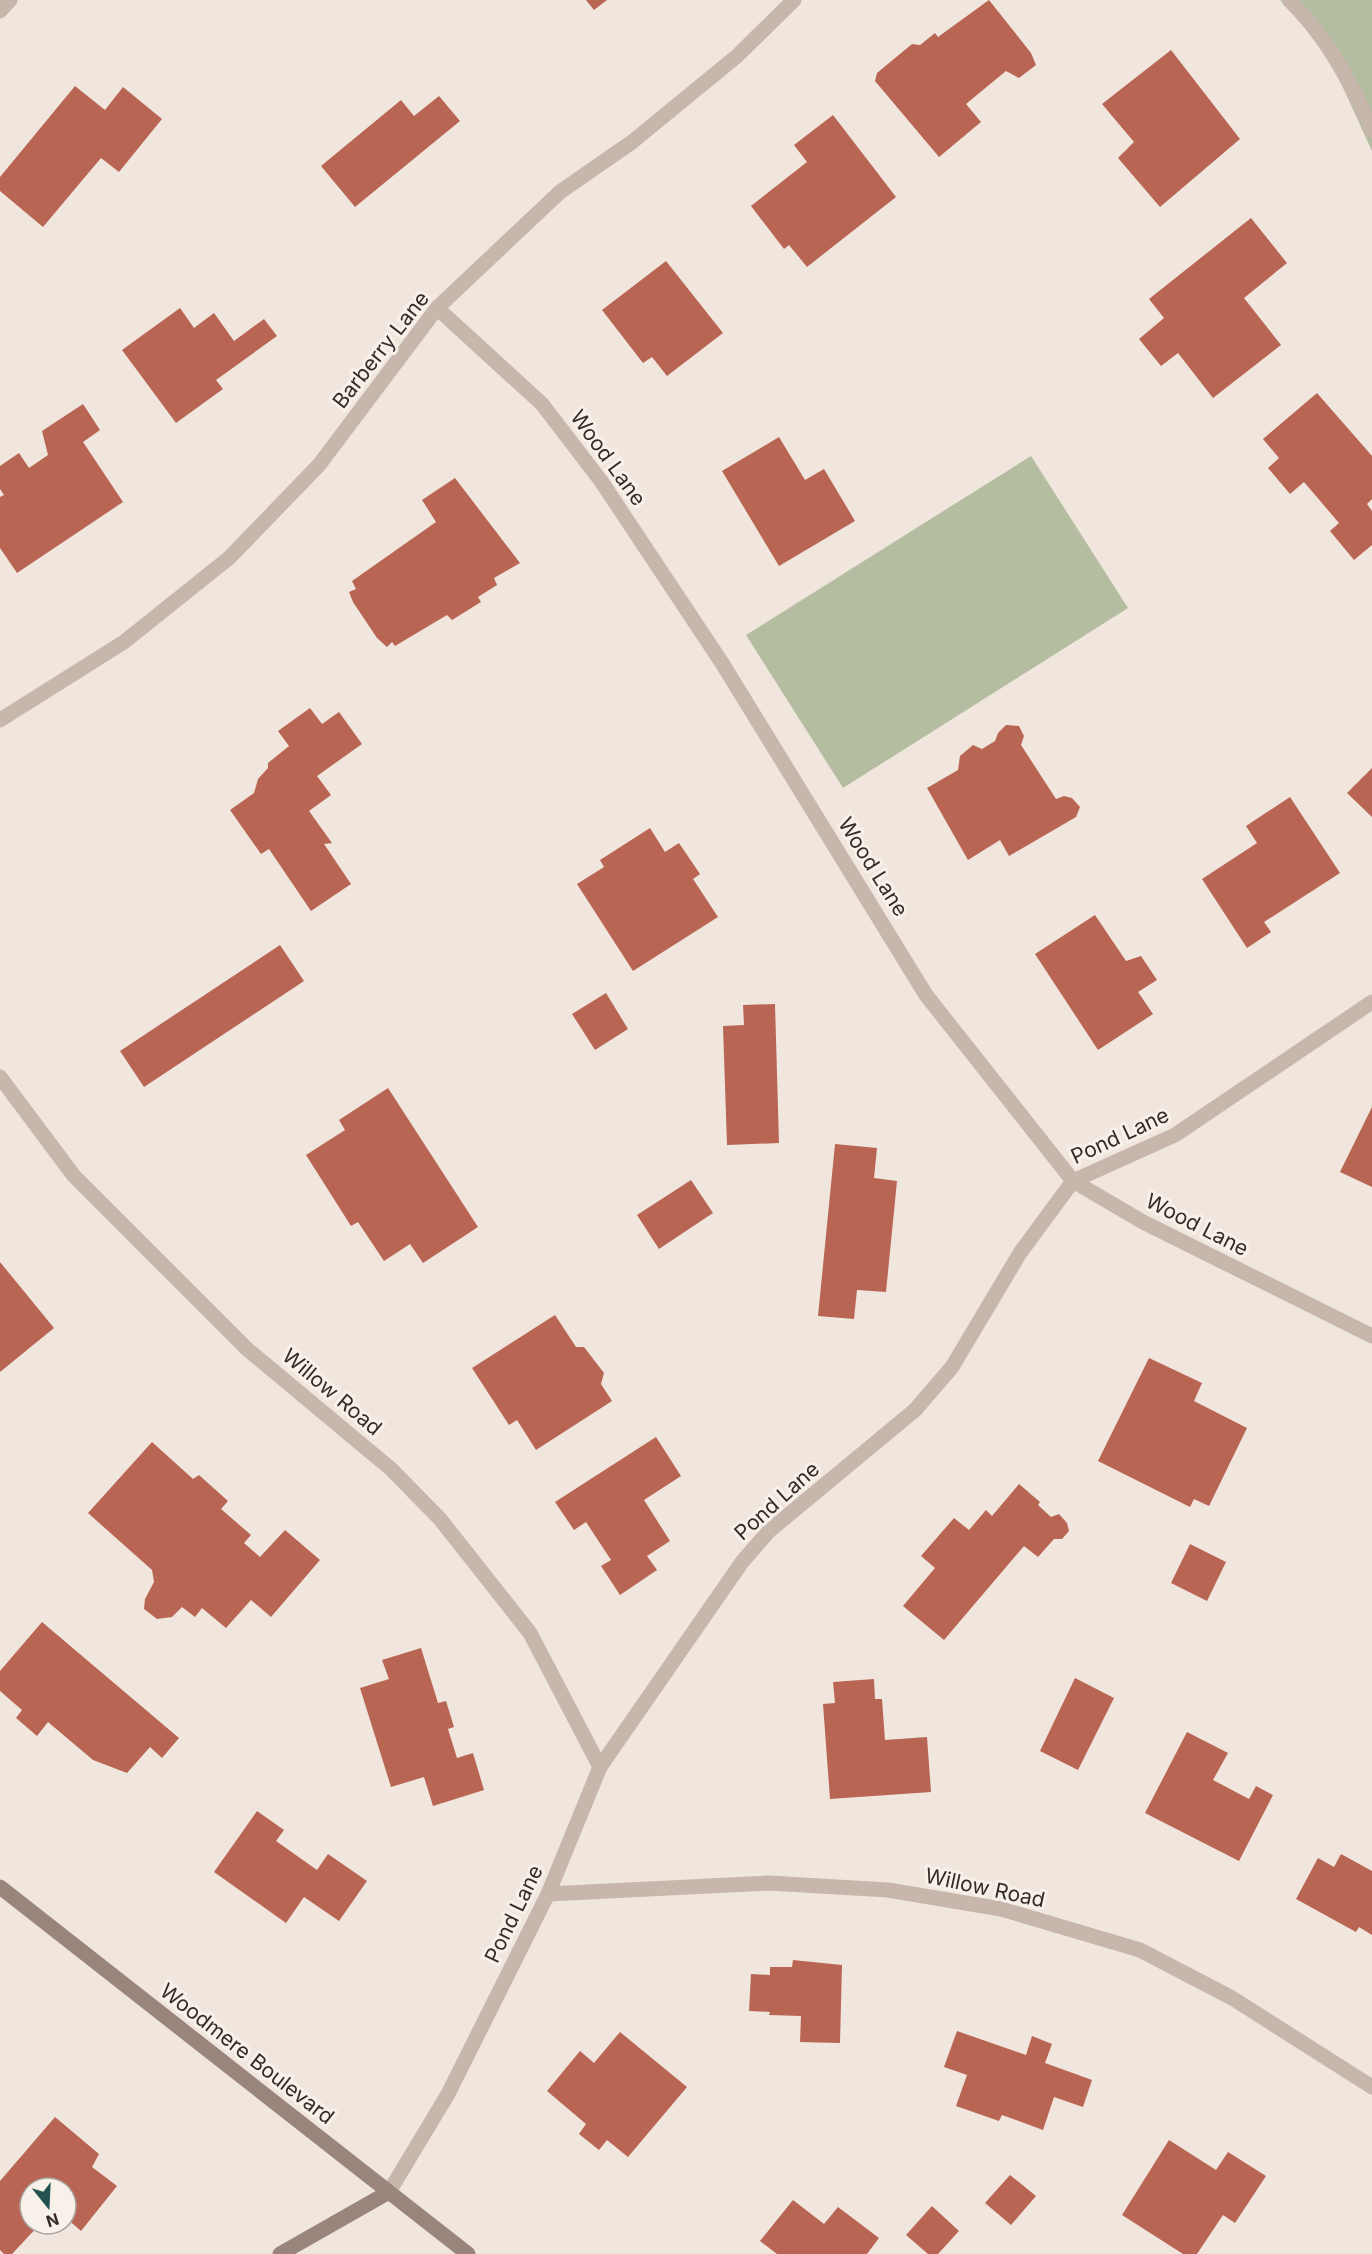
<svg xmlns="http://www.w3.org/2000/svg" width="1372" height="2254" font-family="Inter,sans-serif">
<style>
.green{fill:#b5bda0}
.building{fill:#b96553}
.lines{fill:none;stroke-linecap:round;stroke-linejoin:round}
.street{stroke:#c7b6ab;stroke-width:15}
.secondary{stroke:#9a857d;stroke-width:15}
.labels{text-anchor:middle;stroke-width:6;stroke-linejoin:round;paint-order:stroke}
.street-label{font-size:21px;fill:#352c2a;stroke:#f8f1ea}
</style>
<rect width="100%" height="100%" fill="#f0e6de"/>
<path class="green" d="M 1280,0 L 1372,0 L 1372,151 L 1314,24 Z
M 1031,456 L 1128,608 L 843,788 L 746,635 Z"/>
<path class="building" d="M 586,0 L 607,0 L 594,10 Z
M 989,0 L 1031,53 L 1036,65 L 1019,78 L 1006,71 L 966,104 L 981,122 L 939,157 L 875,81 L 877,73 L 912,44 L 920,45 L 935,33 L 938,37 Z
M 1171,50 L 1240,139 L 1160,207 L 1118,158 L 1134,142 L 1102,104 Z
M 75,86 L 105,110 L 123,87 L 162,119 L 119,172 L 101,158 L 43,227 L 0,191 L 0,177 Z
M 439,96 L 460,121 L 355,207 L 321,166 L 401,100 L 414,116 Z
M 833,115 L 896,197 L 807,267 L 789,245 L 784,249 L 751,206 L 807,162 L 794,145 Z
M 1251,218 L 1287,263 L 1244,298 L 1281,345 L 1213,398 L 1178,353 L 1161,366 L 1139,339 L 1164,318 L 1149,299 Z
M 666,261 L 723,333 L 667,376 L 652,357 L 643,363 L 602,310 Z
M 180,308 L 194,328 L 214,313 L 234,341 L 264,319 L 277,336 L 216,380 L 223,389 L 176,423 L 122,350 Z
M 1317,393 L 1372,456 L 1372,499 L 1367,504 L 1372,511 L 1372,545 L 1354,560 L 1330,531 L 1339,523 L 1304,482 L 1290,494 L 1268,468 L 1279,458 L 1263,439 Z
M 83,404 L 100,430 L 83,442 L 123,502 L 17,573 L 0,548 L 0,497 L 4,495 L 0,489 L 0,466 L 19,453 L 29,468 L 48,455 L 42,431 Z
M 779,437 L 805,480 L 824,469 L 855,521 L 779,566 L 722,471 Z
M 455,478 L 520,563 L 494,578 L 497,585 L 478,597 L 481,602 L 452,620 L 447,615 L 395,646 L 392,642 L 387,647 L 377,638 L 353,602 L 349,592 L 356,589 L 352,581 L 436,522 L 422,500 Z
M 310,708 L 322,724 L 339,712 L 362,744 L 317,776 L 331,795 L 309,811 L 332,843 L 324,844 L 351,884 L 311,911 L 269,849 L 261,854 L 230,810 L 254,793 L 258,779 L 268,768 L 268,763 L 289,746 L 278,731 Z
M 1006,725 L 1019,726 L 1024,736 L 1021,745 L 1056,799 L 1064,796 L 1072,798 L 1080,807 L 1076,817 L 1009,856 L 1000,840 L 968,860 L 927,788 L 958,770 L 960,756 L 973,745 L 982,749 L 995,741 L 998,733 Z
M 1372,768 L 1372,817 L 1347,793 Z
M 1290,797 L 1340,873 L 1264,922 L 1271,932 L 1247,948 L 1202,879 L 1257,843 L 1246,826 Z
M 650,828 L 665,852 L 679,843 L 700,874 L 693,879 L 718,917 L 633,971 L 577,884 L 604,867 L 600,860 Z
M 1095,915 L 1126,961 L 1141,956 L 1157,980 L 1138,992 L 1153,1014 L 1098,1050 L 1035,954 Z
M 280,945 L 304,981 L 144,1087 L 120,1051 Z
M 606,993 L 628,1029 L 595,1050 L 572,1014 Z
M 775,1004 L 779,1143 L 727,1145 L 723,1026 L 744,1025 L 743,1005 Z
M 388,1088 L 478,1227 L 423,1263 L 410,1244 L 384,1261 L 358,1222 L 351,1226 L 306,1155 L 345,1130 L 339,1120 Z
M 1372,1107 L 1372,1187 L 1340,1172 Z
M 835,1144 L 877,1148 L 874,1178 L 897,1181 L 886,1292 L 857,1290 L 854,1319 L 818,1316 Z
M 691,1180 L 713,1213 L 659,1249 L 637,1215 Z
M 0,1262 L 54,1328 L 0,1372 Z
M 555,1315 L 576,1347 L 584,1347 L 604,1373 L 601,1384 L 612,1401 L 536,1450 L 517,1420 L 509,1425 L 472,1368 Z
M 1149,1358 L 1202,1383 L 1194,1401 L 1247,1428 L 1209,1506 L 1194,1499 L 1190,1507 L 1098,1461 Z
M 656,1437 L 681,1476 L 644,1500 L 670,1541 L 647,1556 L 657,1570 L 620,1595 L 601,1566 L 611,1560 L 586,1522 L 574,1530 L 555,1502 Z
M 152,1442 L 193,1479 L 199,1475 L 228,1501 L 221,1509 L 251,1535 L 244,1543 L 260,1557 L 285,1530 L 320,1560 L 271,1617 L 251,1600 L 226,1628 L 202,1608 L 195,1617 L 182,1607 L 172,1617 L 157,1619 L 144,1609 L 145,1599 L 154,1582 L 152,1570 L 88,1513 Z
M 1019,1484 L 1040,1502 L 1038,1505 L 1051,1517 L 1059,1514 L 1067,1523 L 1069,1531 L 1062,1539 L 1054,1539 L 1038,1557 L 1024,1546 L 944,1640 L 903,1606 L 935,1568 L 921,1556 L 954,1518 L 969,1530 L 986,1510 L 992,1516 Z
M 1190,1544 L 1226,1562 L 1207,1601 L 1171,1583 Z
M 42,1622 L 179,1738 L 162,1758 L 150,1747 L 127,1773 L 93,1760 L 48,1722 L 37,1736 L 16,1718 L 22,1710 L 0,1691 L 0,1671 Z
M 421,1648 L 438,1703 L 446,1701 L 454,1727 L 448,1729 L 457,1758 L 473,1753 L 484,1790 L 433,1806 L 424,1777 L 391,1787 L 360,1688 L 389,1679 L 382,1660 Z
M 1075,1678 L 1114,1698 L 1078,1770 L 1040,1751 Z
M 874,1679 L 875,1699 L 882,1699 L 885,1740 L 927,1737 L 931,1792 L 830,1799 L 823,1704 L 835,1703 L 833,1682 Z
M 1187,1732 L 1228,1753 L 1213,1780 L 1249,1799 L 1256,1786 L 1273,1795 L 1239,1861 L 1145,1813 Z
M 257,1811 L 284,1830 L 276,1841 L 317,1870 L 328,1854 L 367,1881 L 339,1921 L 304,1897 L 286,1923 L 214,1872 Z
M 1341,1854 L 1372,1871 L 1372,1935 L 1359,1927 L 1356,1932 L 1296,1899 L 1318,1858 L 1334,1867 Z
M 793,1960 L 842,1965 L 840,2043 L 800,2042 L 801,2016 L 769,2015 L 770,2012 L 749,2011 L 751,1974 L 770,1975 L 770,1967 L 792,1967 Z
M 957,2031 L 1026,2055 L 1032,2036 L 1052,2044 L 1045,2063 L 1092,2080 L 1083,2107 L 1054,2097 L 1043,2130 L 1002,2115 L 999,2121 L 956,2106 L 967,2075 L 944,2067 Z
M 620,2032 L 687,2087 L 628,2157 L 607,2140 L 599,2150 L 579,2134 L 586,2124 L 547,2091 L 580,2051 L 594,2063 Z
M 55,2117 L 99,2154 L 92,2167 L 117,2186 L 81,2231 L 66,2218 L 66,2188 L 30,2188 L 30,2224 L 40,2224 L 12,2254 L 4,2254 L 0,2250 L 0,2181 Z
M 1169,2140 L 1216,2170 L 1228,2152 L 1266,2176 L 1235,2223 L 1223,2215 L 1197,2254 L 1183,2254 L 1122,2215 Z
M 1010,2175 L 1036,2196 L 1011,2225 L 985,2203 Z
M 793,2200 L 824,2224 L 838,2207 L 879,2238 L 867,2254 L 777,2254 L 760,2241 Z
M 932,2206 L 959,2231 L 938,2254 L 928,2254 L 906,2235 Z"/>
<g class="lines">
<path class="street" d="M 1289,0 C 1327,37 1350,81 1372,130
M 0,11 L 10,0
M 437,308 L 542,404 L 601,481 L 722,663 L 926,995 L 1073,1181 L 1143,1222 L 1372,1336
M 0,720 L 124,642 L 229,558 L 319,465 L 437,308 L 560,192 L 632,142 L 737,56 L 794,0
M 0,1077 L 74,1176 L 247,1349 L 391,1469 L 440,1519 L 530,1633 L 600,1767
M 548,1894 L 769,1883 L 888,1890 L 1001,1909 L 1140,1950 L 1232,1998 L 1372,2087
M 389,2192 L 448,2094 L 548,1894 L 600,1767 L 742,1562 L 769,1531 L 915,1410 L 952,1367 L 1020,1253 L 1073,1181 L 1175,1135 L 1372,1002"/>
<path class="secondary" d="M 0,1887 L 468,2254
M 280,2254 L 389,2192"/>
</g>
<g class="labels">
<g class="street-label">
<text transform="translate(381 350) rotate(-52)" y="7">Barberry Lane</text>
<text transform="translate(608 458) rotate(54)" y="7">Wood Lane</text>
<text transform="translate(873 867) rotate(58)" y="7">Wood Lane</text>
<text transform="translate(1120 1136) rotate(-25)" y="7">Pond Lane</text>
<text transform="translate(1197 1225) rotate(27)" y="7">Wood Lane</text>
<text transform="translate(332 1392) rotate(40)" y="7">Willow Road</text>
<text transform="translate(777 1501) rotate(-42)" y="7">Pond Lane</text>
<text transform="translate(985 1888) rotate(12)" y="7">Willow Road</text>
<text transform="translate(514 1914) rotate(-64)" y="7">Pond Lane</text>
<text transform="translate(247 2054) rotate(38)" y="7">Woodmere Boulevard</text>
</g>
</g>
<g transform="translate(48 2206) rotate(162)"><circle r="28" fill="#f8f1ea" stroke="#aaa29d" stroke-width="1.5"/>
<path d="M0-4.5L10 22L0 15L-10 22Z" fill="#245252"/>
<text y="-9" font-size="16" font-weight="bold" text-anchor="middle" fill="#352c2a">N</text>
</g>
</svg>
